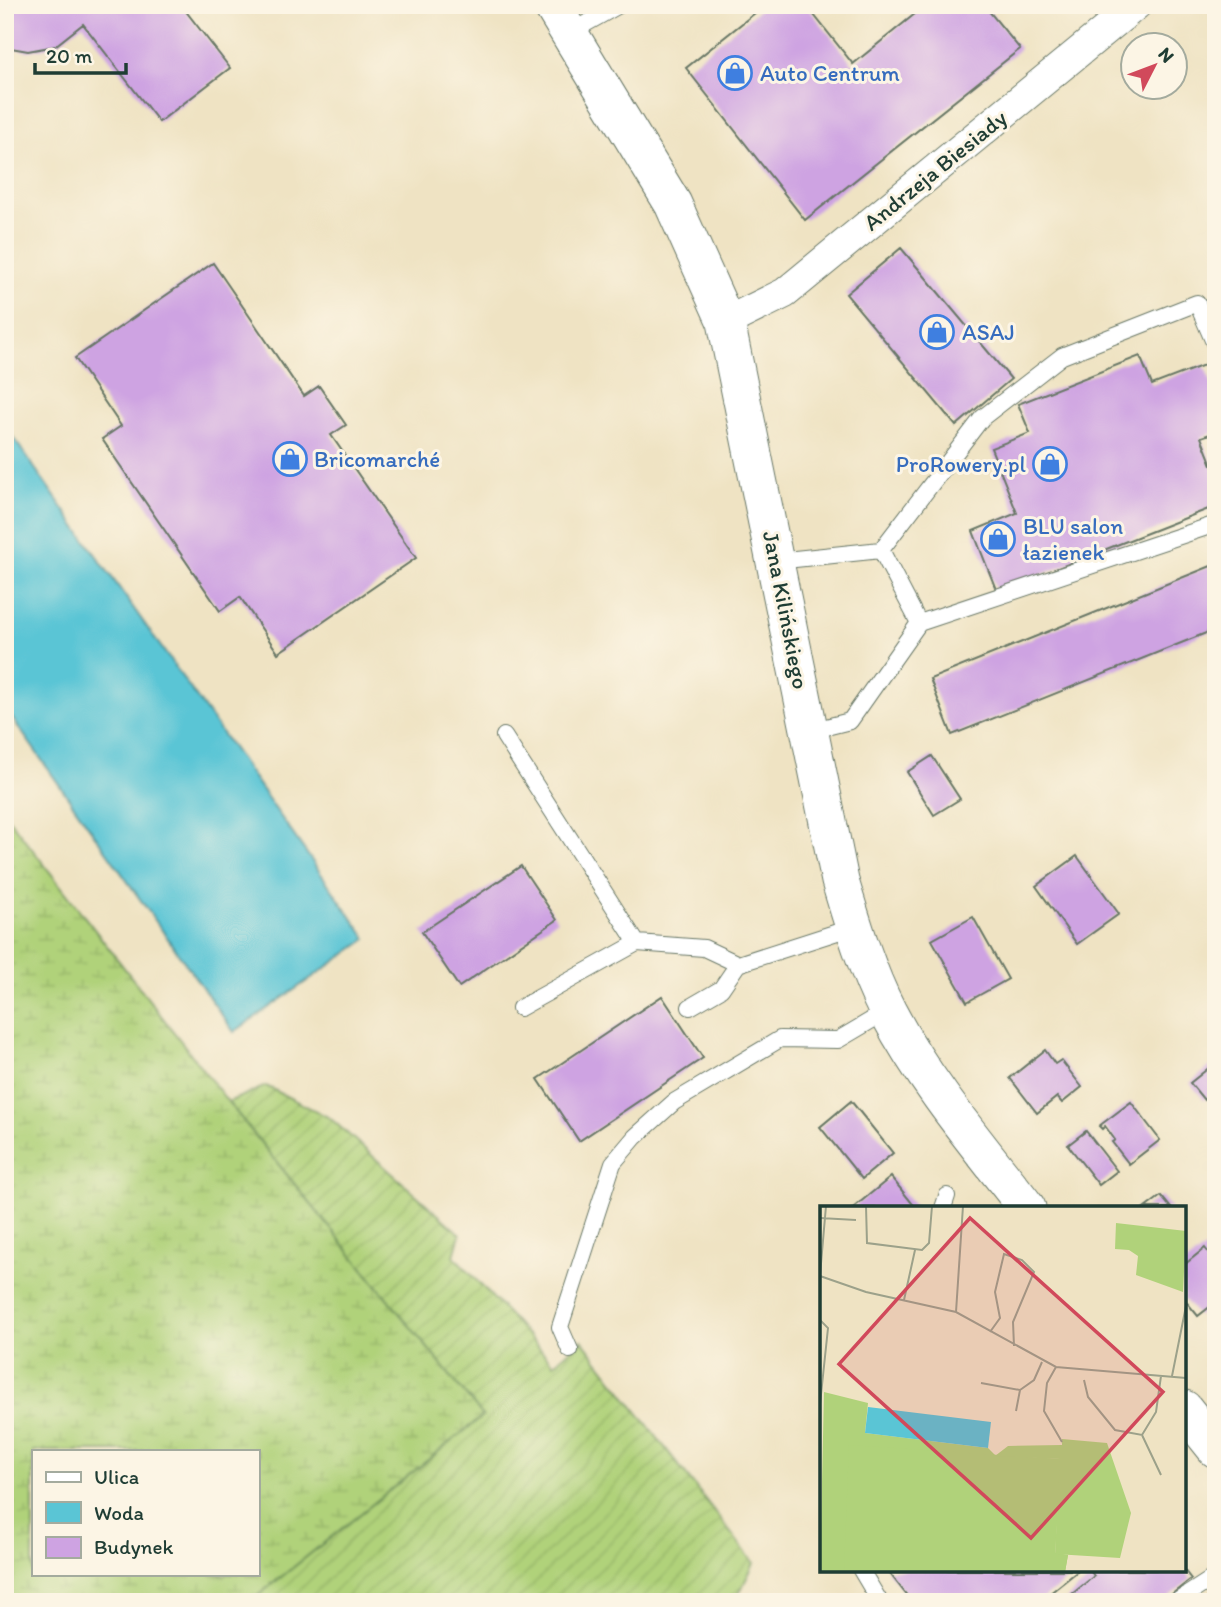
<svg xmlns="http://www.w3.org/2000/svg" width="1221" height="1607" font-family="Itim,sans-serif">
<style>
.wetland{fill:url(#wetland-marsh);stroke:#688857;stroke-width:2;fill-rule:evenodd}
.garden{fill:url(#garden-furrows);stroke:#688857;stroke-width:2}
.water{fill:#5ac5d5;stroke:#3c8184;stroke-width:2}
.building{fill:#cea3e2}
.lines{fill:none;stroke-linecap:round;stroke-linejoin:round}
.service-casing{stroke:#687766;stroke-width:18}
.minor-casing{stroke:#687766;stroke-width:32}
.tertiary-casing{stroke:#687766;stroke-width:39}
.service{stroke:#fff;stroke-width:16}
.minor{stroke:#fff;stroke-width:30}
.tertiary{stroke:#fff;stroke-width:37}
.labels{text-anchor:middle;stroke-width:6;stroke-linejoin:round;paint-order:stroke}
.shop-label{font-size:23px;fill:#366cbe;stroke:#fcf5e5;text-anchor:start}
.street-label{font-size:23px;fill:#1f3d34;stroke:#fcf5e5}
.inset-road{fill:none;stroke:#9ca18a;stroke-width:2}
.view{fill:#d1495b;fill-opacity:0.15;stroke:#d1495b;stroke-width:3.5}
.inset-edge{fill:none;stroke:#1f3d34;stroke-width:3.5}
</style>
<defs>
<pattern id="wetland-marsh" width="20" height="14" patternUnits="userSpaceOnUse" patternTransform="scale(1.75)"><rect width="20" height="14" fill="#b0d27a"/><path d="M1 5h8M5 5V1M11 12h8M15 12V8" fill="none" stroke="#97b56a"/></pattern>
<pattern id="garden-furrows" width="10" height="10" patternUnits="userSpaceOnUse" patternTransform="scale(1.75)"><rect width="10" height="10" fill="#b0d27a"/><path d="M-1 1l2-2M0 10L10 0M9 11l2-2" fill="none" stroke="#97b56a"/></pattern>
</defs>
<rect width="100%" height="100%" fill="#fcf5e5"/>
<filter id="ink" filterUnits="userSpaceOnUse"><feTurbulence type="fractalNoise" baseFrequency=".0143" numOctaves="2"/><feDisplacementMap in="SourceGraphic" scale="14" xChannelSelector="R" yChannelSelector="G"/><feConvolveMatrix kernelMatrix="1 2 1 2 8 2 1 2 1" color-interpolation-filters="sRGB"/></filter>
<filter id="wash" filterUnits="userSpaceOnUse"><feTurbulence type="fractalNoise" baseFrequency=".00686" numOctaves="4" result="noise"/><feDisplacementMap in="SourceGraphic" scale="28" xChannelSelector="R" yChannelSelector="G"/><feGaussianBlur stdDeviation="1.57" result="paint"/><feColorMatrix in="noise" values="0 0 0 0 0 0 0 0 0 0 0 0 0 0 0 0 0 1.4 0 .05"/><feComposite in="paint" operator="in"/></filter>
<g filter="url(#wash)">
<rect width="100%" height="100%" fill="#efe3c3"/>
<path class="wetland" d="M 5,814 L 228,1102 L 483,1416 L 250,1602 L 5,1602 ZM 33,1451 L 257,1451 L 257,1574 L 33,1574 Z"/>
<path class="garden" d="M 266,1086 L 330,1118 L 460,1234 L 454,1256 L 554,1364 L 582,1340 L 754,1563 L 735,1602 L 250,1602 L 483,1416 L 228,1102 Z"/>
<path class="water" d="M 5,426 L 367,939 L 234,1032 L 5,708 Z"/>
<g id="blocks">
<path class="building" d="M 5,5 L 181,5 L 230,68 L 159,122 L 83,24 L 55,46 L 28,51 L 5,47 Z
M 765,5 L 806,5 L 853,64 L 926,5 L 984,5 L 1020,49 L 805,220 L 686,68 Z
M 901,248 L 1011,379 L 956,426 L 846,294 Z
M 213,263 L 304,396 L 319,386 L 346,425 L 331,435 L 416,558 L 278,653 L 240,597 L 220,611 L 102,439 L 121,426 L 75,358 Z
M 1140,356 L 1152,385 L 1204,365 L 1216,393 L 1216,432 L 1201,437 L 1216,475 L 1216,506 L 997,592 L 973,531 L 1017,513 L 991,448 L 1030,433 L 1018,404 Z
M 1216,564 L 1216,629 L 952,735 L 930,679 Z
M 932,756 L 960,799 L 934,815 L 907,772 Z
M 1077,856 L 1119,914 L 1077,944 L 1036,886 Z
M 521,866 L 557,920 L 459,987 L 422,932 Z
M 973,917 L 1008,979 L 967,1002 L 932,940 Z
M 662,996 L 703,1058 L 579,1141 L 538,1079 Z
M 1045,1050 L 1055,1064 L 1061,1060 L 1082,1087 L 1062,1103 L 1057,1097 L 1037,1113 L 1010,1078 Z
M 1216,1062 L 1216,1090 L 1204,1100 L 1190,1083 Z
M 851,1101 L 893,1153 L 862,1179 L 820,1127 Z
M 1131,1102 L 1160,1140 L 1129,1164 L 1112,1142 L 1115,1140 L 1105,1126 L 1102,1129 L 1099,1126 Z
M 1086,1131 L 1117,1171 L 1099,1185 L 1068,1145 Z
M 891,1177 L 916,1208 L 853,1208 Z
M 1161,1196 L 1171,1208 L 1145,1208 Z
M 1205,1248 L 1216,1262 L 1216,1302 L 1198,1316 L 1184,1299 L 1184,1265 Z
M 887,1570 L 1079,1570 L 1039,1602 L 1006,1602 L 1004,1599 L 1000,1602 L 912,1602 Z
M 1090,1570 L 1184,1570 L 1191,1579 L 1162,1602 L 1068,1602 L 1066,1599 L 1094,1576 Z"/>
</g>
</g>
<g filter="url(#ink)">
<use href="#blocks" fill-opacity="0" stroke="#687766" stroke-width="2"/>
<g class="lines">
<g class="service-casing">
<path id="service" d="M 569,33 L 619,5
M 881,550 L 919,623
M 776,561 L 881,550 L 982,418 L 1062,356 L 1197,303 L 1216,347
M 810,731 L 850,721 L 919,623 L 1216,524
M 504,736 L 637,943
M 690,1007 L 721,989 L 738,964
M 520,1008 L 637,943 L 704,948 L 738,964 L 853,927
M 943,1208 L 947,1196
M 570,1350 L 560,1327 L 613,1163 L 635,1137 L 674,1102 L 780,1039 L 838,1040 L 887,1011
M 861,1570 L 880,1602
M 1176,1602 L 1216,1576"/>
</g>
<g class="minor-casing">
<path id="minor" d="M 726,322 L 785,293 L 1136,5"/>
</g>
<g class="tertiary-casing">
<path id="tertiary" d="M 552,5 L 673,204 L 726,322 L 840,881 C 853,925 867,971 888,1012 C 925,1083 978,1145 1027,1208
M 1184,1409 L 1216,1449"/>
</g>
<use href="#service" class="service"/>
<use href="#minor" class="minor"/>
<use href="#tertiary" class="tertiary"/>
</g>
</g>
<defs>
<g id="shop-ring" transform="scale(1.75)"><circle r="9.5" fill="#fcf5e5" stroke="#3f7fe0" stroke-width="1.5"/><path d="M-5-2.5h2.3a2.7 3.5 0 0 1 5.4 0H5L5.5 6h-11ZM-1.5-2.5h3a1.5 2.3 0 0 0-3 0Z" fill="#3f7fe0"/></g>
</defs>
<g fill-rule="evenodd">
<use href="#shop-ring" x="735" y="73"/>
<use href="#shop-ring" x="937" y="332"/>
<use href="#shop-ring" x="290" y="459"/>
<use href="#shop-ring" x="1050" y="464"/>
<use href="#shop-ring" x="998" y="539"/>
</g>
<g class="labels">
<g class="shop-label">
<text x="760" y="81">Auto Centrum</text>
<text x="962" y="340">ASAJ</text>
<text x="314" y="467">Bricomarché</text>
<text x="1026" y="472" text-anchor="end">ProRowery.pl</text>
<text x="1023" y="534">BLU salon<tspan x="1023" dy="26">łazienek</tspan></text>
</g>
<g class="street-label">
<text transform="translate(935 170) rotate(-39)" y="8">Andrzeja Biesiady</text>
<text transform="translate(786 610) rotate(79)" y="8">Jana Kilińskiego</text>
</g>
</g>
<g transform="translate(820 1206)">
<rect width="366" height="366" fill="#efe3c3"/>
<path d="M 4,186 L 48,197 L 45,227 L 168,242 L 176,250 L 241,253 L 235,347 L 248,349 L 245,366 L 0,366 Z" fill="#b0d27a"/>
<path d="M 296,17 L 366,25 L 363,86 L 316,69 L 318,50 L 309,44 L 295,43 ZM 29,239 L 241,253 L 235,347 L 248,349 L 245,366 L 24,366 Z" fill="#b0d27a"/>
<path d="M 242,233 L 287,237 L 311,307 L 300,352 L 235,348 L 240,253 L 175,250 L 188,240 L 242,239 Z" fill="#b0d27a"/>
<path d="M 48,201 L 171,216 L 168,242 L 45,227 Z" fill="#5ac5d5"/>
<path class="inset-road" d="M 46,0 L 47,37 L 102,44 L 109,37 L 112,0M 0,12 L 36,14M 0,69 L 6,0M 0,70 L 46,86 L 136,106 L 236,161 L 366,172M 84,94 L 95,44M 136,106 L 143,0M 0,114 L 8,122 L 0,198M 170,126 L 180,112 L 175,86 L 184,48 L 202,54 L 214,66 L 193,116 L 194,140M 236,161 L 227,177 L 224,205 L 242,236M 352,170 L 366,100M 264,174 L 268,191 L 295,224 L 322,229 L 336,206 L 341,170M 161,177 L 200,184M 196,205 L 200,184 L 214,174 L 222,156M 322,229 L 341,269"/>
<path class="view" d="M 150,12 L 343,186 L 211,332 L 19,158 Z"/>
<rect width="366" height="366" class="inset-edge"/>
</g>
<rect width="1221" height="1607" fill="none" stroke="#fcf5e5" stroke-width="28"/>
<rect x="32" y="1450" width="228" height="126" fill="#fcf5e5" stroke="#a4ab9e" stroke-width="2"/>
<rect x="46" y="1472" width="35" height="10" fill="#ffffff" stroke="#a4ab9e" stroke-width="2"/>
<text x="94" y="1484" font-size="21" fill="#1f3d34">Ulica</text>
<rect x="46" y="1502" width="35" height="21" fill="#5ac5d5" stroke="#a4ab9e" stroke-width="2"/>
<text x="94" y="1520" font-size="21" fill="#1f3d34">Woda</text>
<rect x="46" y="1537" width="35" height="21" fill="#cea3e2" stroke="#a4ab9e" stroke-width="2"/>
<text x="94" y="1554" font-size="21" fill="#1f3d34">Budynek</text>
<g transform="translate(1154 66) rotate(48)"><circle r="33" fill="#fcf5e5" stroke="#a4ab9e" stroke-width="2"/>
<path d="M0-5L12 26L0 18L-12 26Z" fill="#d1495b"/>
<text y="-10" font-size="19" font-weight="bold" text-anchor="middle" fill="#1f3d34">N</text>
</g>
<path d="M35 63v10h91v-10" fill="none" stroke="#1f3d34" stroke-width="3.5"/>
<text x="46" y="63" font-size="21" fill="#1f3d34" stroke="#fcf5e5" stroke-width="5" paint-order="stroke">20 m</text>
</svg>
